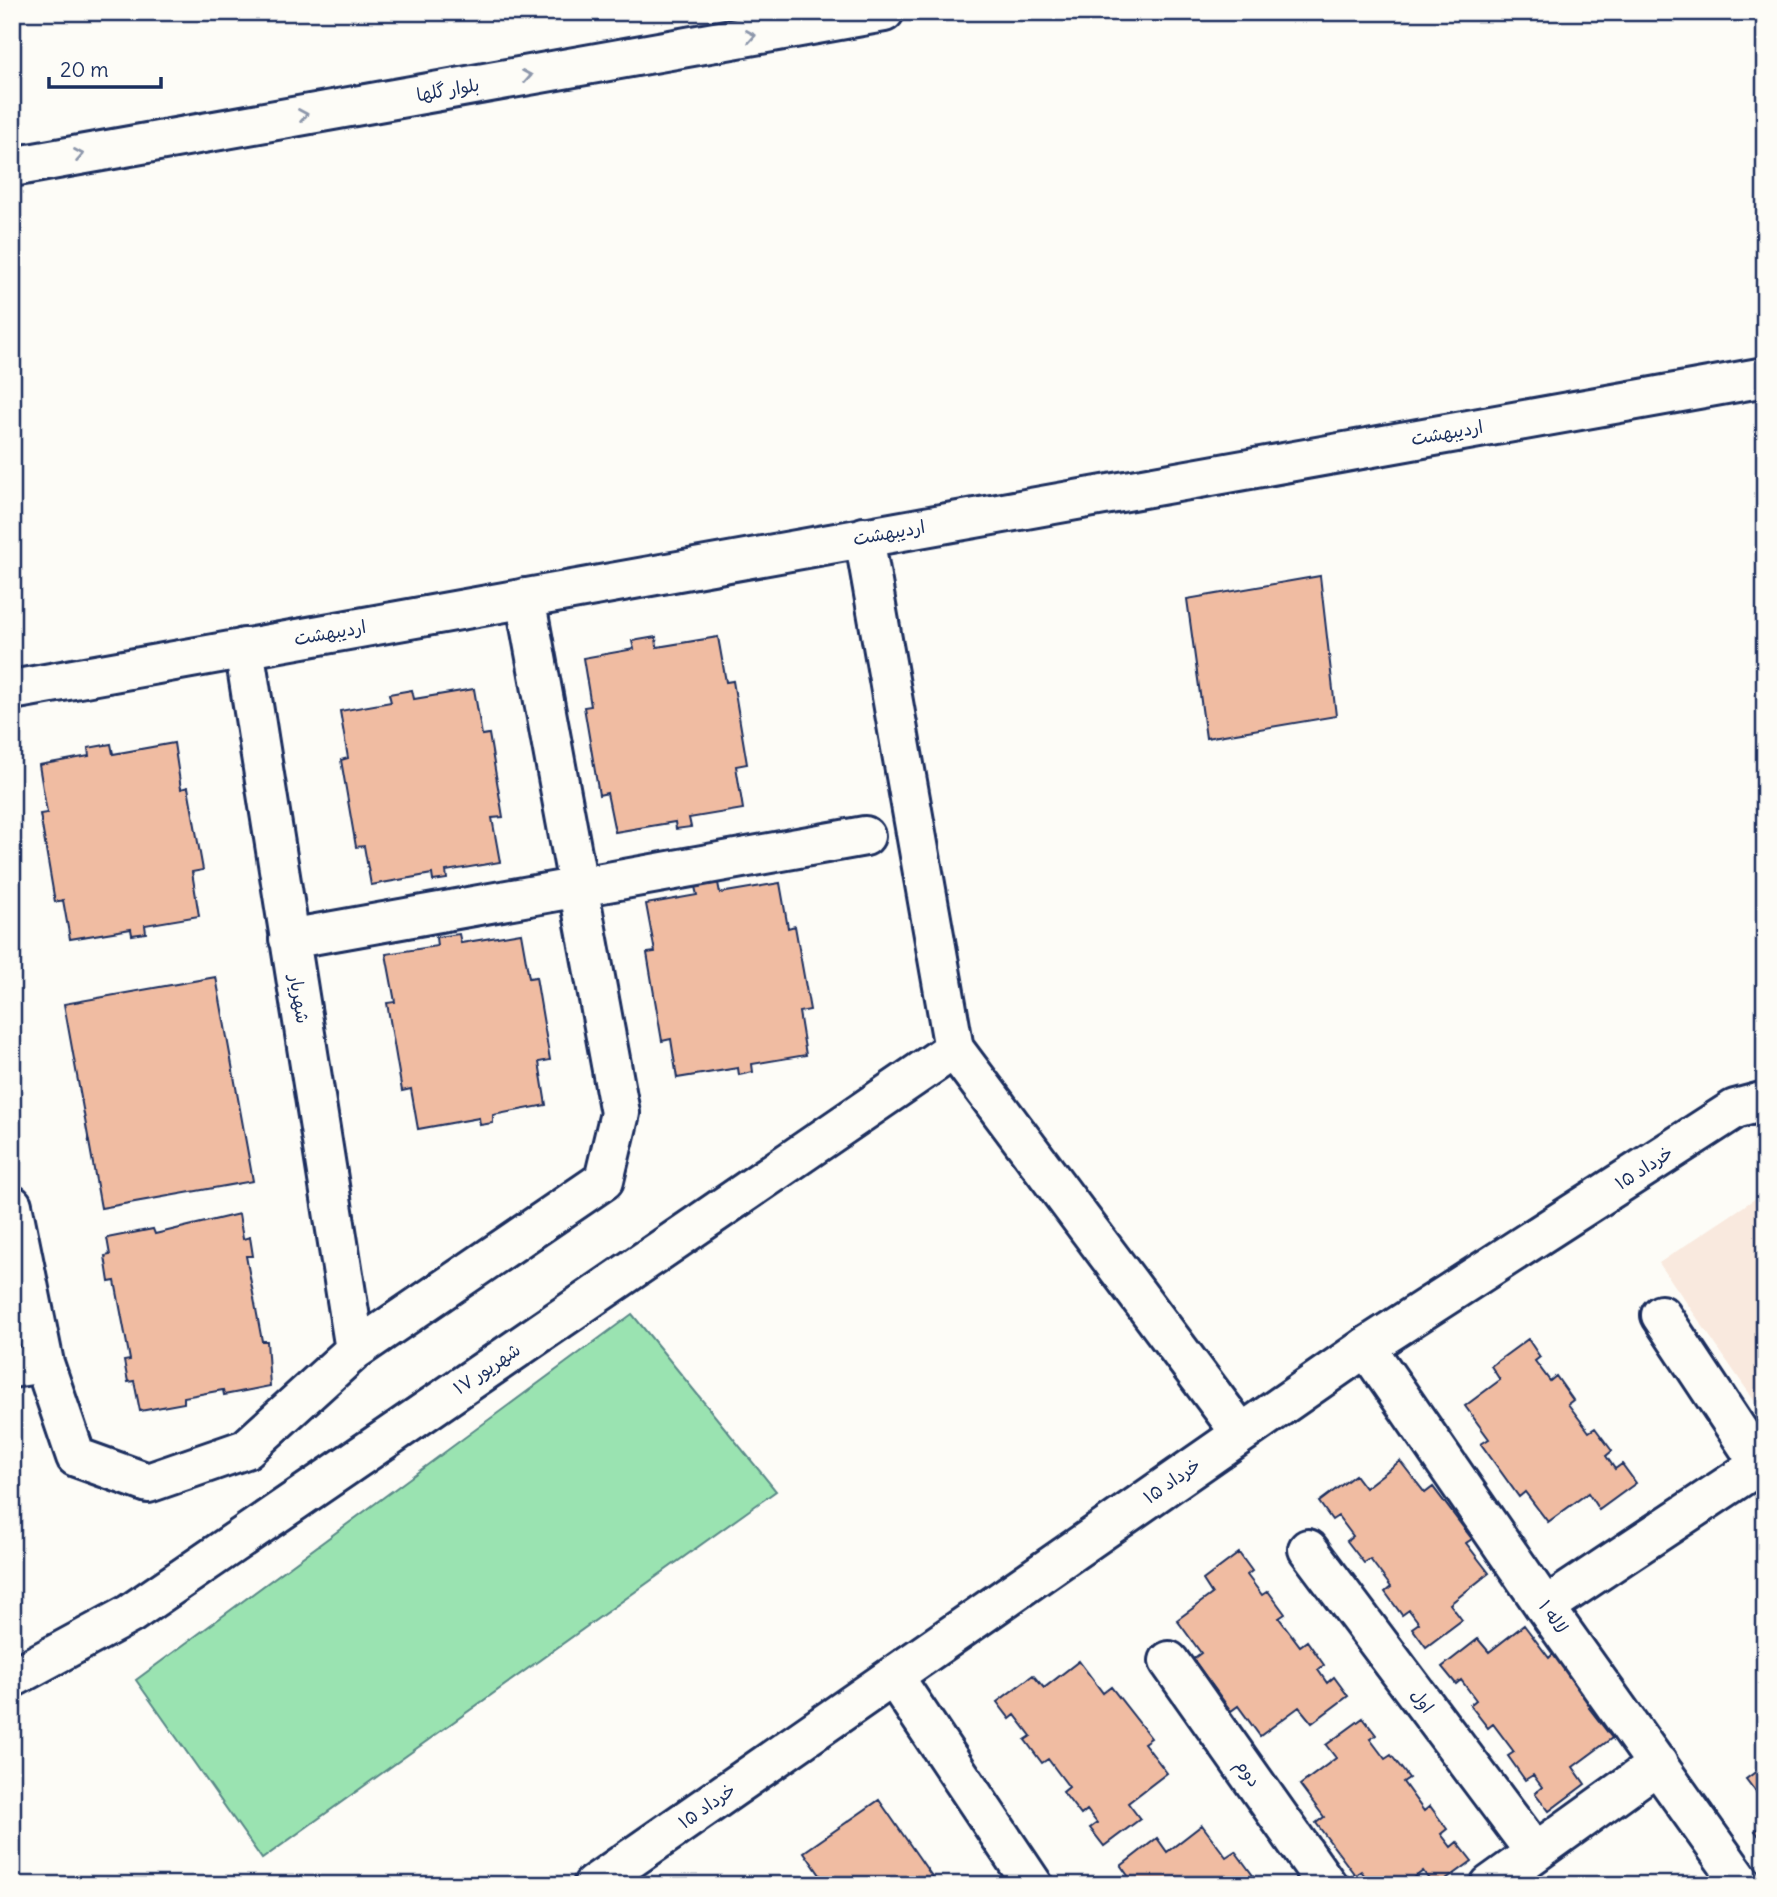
<svg xmlns="http://www.w3.org/2000/svg" width="1777" height="1897" font-family="Delius,'Playpen Sans Arabic',sans-serif">
<style>
.built{fill:#f9e9de}
.green{fill:#9ae3b1;stroke:#5a8988;stroke-width:2}
.building{fill:#f0bca2;stroke:#1b2f5e;stroke-width:2}
.lines{fill:none;stroke-linecap:round;stroke-linejoin:round}
.minor-casing{stroke:#1b2f5e;stroke-width:44}
.tertiary-casing{stroke:#1b2f5e;stroke-width:44}
.secondary-casing{stroke:#1b2f5e;stroke-width:44}
.minor{stroke:#fdfcf7;stroke-width:38}
.tertiary{stroke:#fdfcf7;stroke-width:38}
.secondary{stroke:#fdfcf7;stroke-width:38}
.oneway{stroke:#8c96aa}
.labels{text-anchor:middle;stroke-width:6;stroke-linejoin:round;paint-order:stroke}
.street-label{font-size:18px;fill:#1b2f5e;stroke:#fdfcf7}
</style>
<rect width="100%" height="100%" fill="#fdfcf7"/>
<filter id="ink" filterUnits="userSpaceOnUse"><feTurbulence type="fractalNoise" baseFrequency=".0143" numOctaves="2"/><feDisplacementMap in="SourceGraphic" scale="14" xChannelSelector="R" yChannelSelector="G"/><feConvolveMatrix kernelMatrix="1 2 1 2 8 2 1 2 1" color-interpolation-filters="sRGB"/></filter>
<g filter="url(#ink)">
<path class="built" d="M 1765,1192 L 1765,1416 L 1659,1263 Z"/>
<path class="green" d="M 632,1314 L 776,1491 L 262,1859 L 136,1680 Z"/>
<path class="building" d="M 1320,576 L 1336,716 L 1206,738 L 1187,599 Z
M 656,637 L 657,647 L 718,637 L 726,682 L 733,681 L 747,764 L 736,766 L 743,809 L 689,818 L 691,827 L 676,829 L 675,822 L 615,832 L 607,793 L 599,795 L 584,707 L 591,706 L 583,658 L 634,649 L 632,641 Z
M 474,689 L 482,735 L 489,734 L 503,817 L 492,818 L 500,862 L 446,871 L 447,879 L 433,881 L 432,874 L 371,885 L 364,846 L 356,847 L 341,760 L 348,758 L 340,711 L 391,702 L 389,694 L 412,690 L 414,699 Z
M 174,743 L 181,789 L 188,787 L 203,870 L 192,872 L 199,916 L 145,925 L 146,933 L 132,935 L 131,929 L 70,939 L 63,900 L 55,902 L 40,814 L 47,813 L 39,765 L 89,756 L 88,748 L 111,744 L 113,754 Z
M 718,883 L 720,893 L 780,883 L 788,928 L 795,926 L 810,1010 L 799,1012 L 806,1055 L 752,1064 L 753,1072 L 739,1075 L 738,1068 L 677,1078 L 671,1039 L 662,1041 L 647,953 L 655,952 L 646,904 L 697,895 L 695,887 Z
M 521,933 L 529,978 L 536,977 L 550,1060 L 539,1062 L 546,1105 L 493,1115 L 493,1123 L 480,1125 L 479,1118 L 418,1129 L 411,1089 L 402,1091 L 387,1003 L 395,1002 L 386,954 L 437,946 L 436,937 L 459,934 L 461,943 Z
M 216,977 L 253,1181 L 101,1208 L 64,1004 Z
M 239,1214 L 243,1239 L 250,1237 L 253,1256 L 246,1256 L 262,1341 L 267,1341 L 270,1386 L 224,1395 L 223,1390 L 184,1397 L 184,1403 L 140,1411 L 134,1381 L 128,1382 L 124,1361 L 130,1360 L 115,1281 L 109,1282 L 105,1256 L 110,1255 L 107,1238 L 153,1229 L 155,1234 Z
M 1528,1339 L 1540,1357 L 1535,1361 L 1550,1381 L 1556,1376 L 1573,1400 L 1568,1404 L 1589,1432 L 1595,1428 L 1612,1451 L 1606,1456 L 1615,1469 L 1622,1464 L 1636,1483 L 1599,1510 L 1588,1493 L 1548,1522 L 1525,1492 L 1519,1497 L 1481,1444 L 1489,1439 L 1465,1406 L 1500,1380 L 1491,1366 Z
M 1400,1461 L 1425,1493 L 1433,1487 L 1472,1539 L 1466,1543 L 1489,1573 L 1450,1604 L 1462,1620 L 1426,1647 L 1412,1628 L 1419,1623 L 1409,1610 L 1402,1615 L 1385,1592 L 1391,1587 L 1370,1559 L 1364,1563 L 1347,1541 L 1353,1536 L 1338,1516 L 1332,1520 L 1319,1502 L 1355,1475 L 1365,1488 Z
M 1239,1553 L 1252,1571 L 1247,1575 L 1262,1595 L 1268,1591 L 1285,1614 L 1279,1618 L 1300,1646 L 1307,1641 L 1324,1665 L 1318,1670 L 1327,1683 L 1334,1677 L 1348,1696 L 1312,1723 L 1299,1707 L 1260,1736 L 1238,1706 L 1231,1711 L 1193,1659 L 1201,1653 L 1177,1620 L 1212,1594 L 1203,1580 Z
M 1524,1625 L 1549,1658 L 1556,1651 L 1596,1703 L 1589,1708 L 1612,1738 L 1573,1767 L 1585,1784 L 1549,1811 L 1535,1793 L 1542,1787 L 1533,1775 L 1525,1780 L 1508,1756 L 1514,1752 L 1493,1724 L 1488,1728 L 1470,1705 L 1476,1700 L 1461,1680 L 1456,1684 L 1442,1667 L 1478,1639 L 1489,1652 Z
M 1079,1661 L 1103,1693 L 1111,1687 L 1151,1738 L 1144,1743 L 1167,1773 L 1128,1803 L 1140,1819 L 1104,1846 L 1090,1828 L 1097,1823 L 1087,1810 L 1081,1815 L 1063,1792 L 1069,1787 L 1048,1759 L 1042,1763 L 1025,1740 L 1031,1736 L 1015,1715 L 1010,1719 L 997,1702 L 1033,1675 L 1044,1688 Z
M 1363,1718 L 1376,1735 L 1370,1739 L 1385,1759 L 1391,1755 L 1409,1778 L 1403,1782 L 1424,1811 L 1430,1806 L 1447,1829 L 1441,1834 L 1451,1847 L 1457,1842 L 1472,1861 L 1439,1885 L 1433,1885 L 1423,1871 L 1405,1885 L 1372,1885 L 1361,1871 L 1355,1875 L 1316,1823 L 1324,1817 L 1300,1785 L 1336,1758 L 1326,1745 Z
M 1765,1765 L 1765,1804 L 1746,1779 Z
M 879,1800 L 938,1885 L 827,1885 L 804,1852 Z
M 1765,1823 L 1765,1844 L 1755,1831 Z
M 1202,1825 L 1226,1857 L 1235,1851 L 1260,1885 L 1143,1885 L 1139,1880 L 1134,1884 L 1121,1866 L 1157,1838 L 1167,1852 Z"/>
<g class="lines">
<g class="minor-casing">
<path id="minor" d="M 864,537 L 954,1049 L 1241,1433
M 244,648 L 355,1350
M 12,690 L 1765,377
M 289,939 L 865,836
M 12,1205 L 44,1363 L 76,1457 L 148,1483 L 246,1449 L 355,1350 L 604,1180 L 620,1113 L 525,598
M 1661,1315 L 1765,1472
M 1366,1347 L 1545,1607 L 1743,1885
M 12,1368 L 44,1363
M 1308,1549 L 1535,1852
M 1545,1607 L 1759,1465
M 1169,1661 L 1327,1885
M 894,1677 L 1033,1885
M 12,1678 L 130,1614 L 954,1049
M 1490,1885 L 1658,1764"/>
</g>
<g class="tertiary-casing">
<path id="tertiary" d="M 12,167 L 884,12"/>
</g>
<g class="secondary-casing">
<path id="secondary" d="M 593,1885 L 1366,1347 L 1735,1109 L 1765,1101"/>
</g>
<use href="#minor" class="minor"/>
<use href="#tertiary" class="tertiary"/>
<use href="#secondary" class="secondary"/>
</g>
<defs><path id="oneway-chevron" d="M-2-3.5L2.5 0L-2 3.5" fill="none" stroke-width="1.6" stroke-linecap="round" stroke-linejoin="round" transform="scale(1.75)"/></defs>
<g class="oneway">
<use href="#oneway-chevron" transform="translate(751 36) rotate(-10)"/>
<use href="#oneway-chevron" transform="translate(527 76) rotate(-10)"/>
<use href="#oneway-chevron" transform="translate(303 115) rotate(-10)"/>
<use href="#oneway-chevron" transform="translate(79 155) rotate(-10)"/>
</g>
</g>
<g class="labels">
<g class="street-label">
<text transform="translate(448 90) rotate(-10)" y="6">بلوار گلها</text>
<text transform="translate(1447 433) rotate(-10)" y="6">اردیبهشت</text>
<text transform="translate(889 533) rotate(-10)" y="6">اردیبهشت</text>
<text transform="translate(330 633) rotate(-10)" y="6">اردیبهشت</text>
<text transform="translate(299 999) rotate(81)" y="6">شهریار</text>
<text transform="translate(1644 1168) rotate(-33)" y="6">۱۵ خرداد</text>
<text transform="translate(487 1369) rotate(-34)" y="6">۱۷ شهریور</text>
<text transform="translate(1172 1481) rotate(-35)" y="6">۱۵ خرداد</text>
<text transform="translate(1553 1617) rotate(55)" y="6">لاله ۱</text>
<text transform="translate(1422 1701) rotate(53)" y="6">اول</text>
<text transform="translate(1248 1773) rotate(55)" y="6">دوم</text>
<text transform="translate(707 1806) rotate(-35)" y="6">۱۵ خرداد</text>
</g>
</g>
<rect width="1777" height="1897" fill="none" stroke="#fdfcf7" stroke-width="42"/>
<rect x="21" y="21" width="1735" height="1855" fill="none" stroke="#1b2f5e" stroke-width="2.5" filter="url(#ink)"/>
<path d="M49 77v10h112v-10" fill="none" stroke="#1b2f5e" stroke-width="3.5"/>
<text x="60" y="77" font-size="21" fill="#1b2f5e" stroke="#fdfcf7" stroke-width="5" paint-order="stroke">20 m</text>
</svg>
